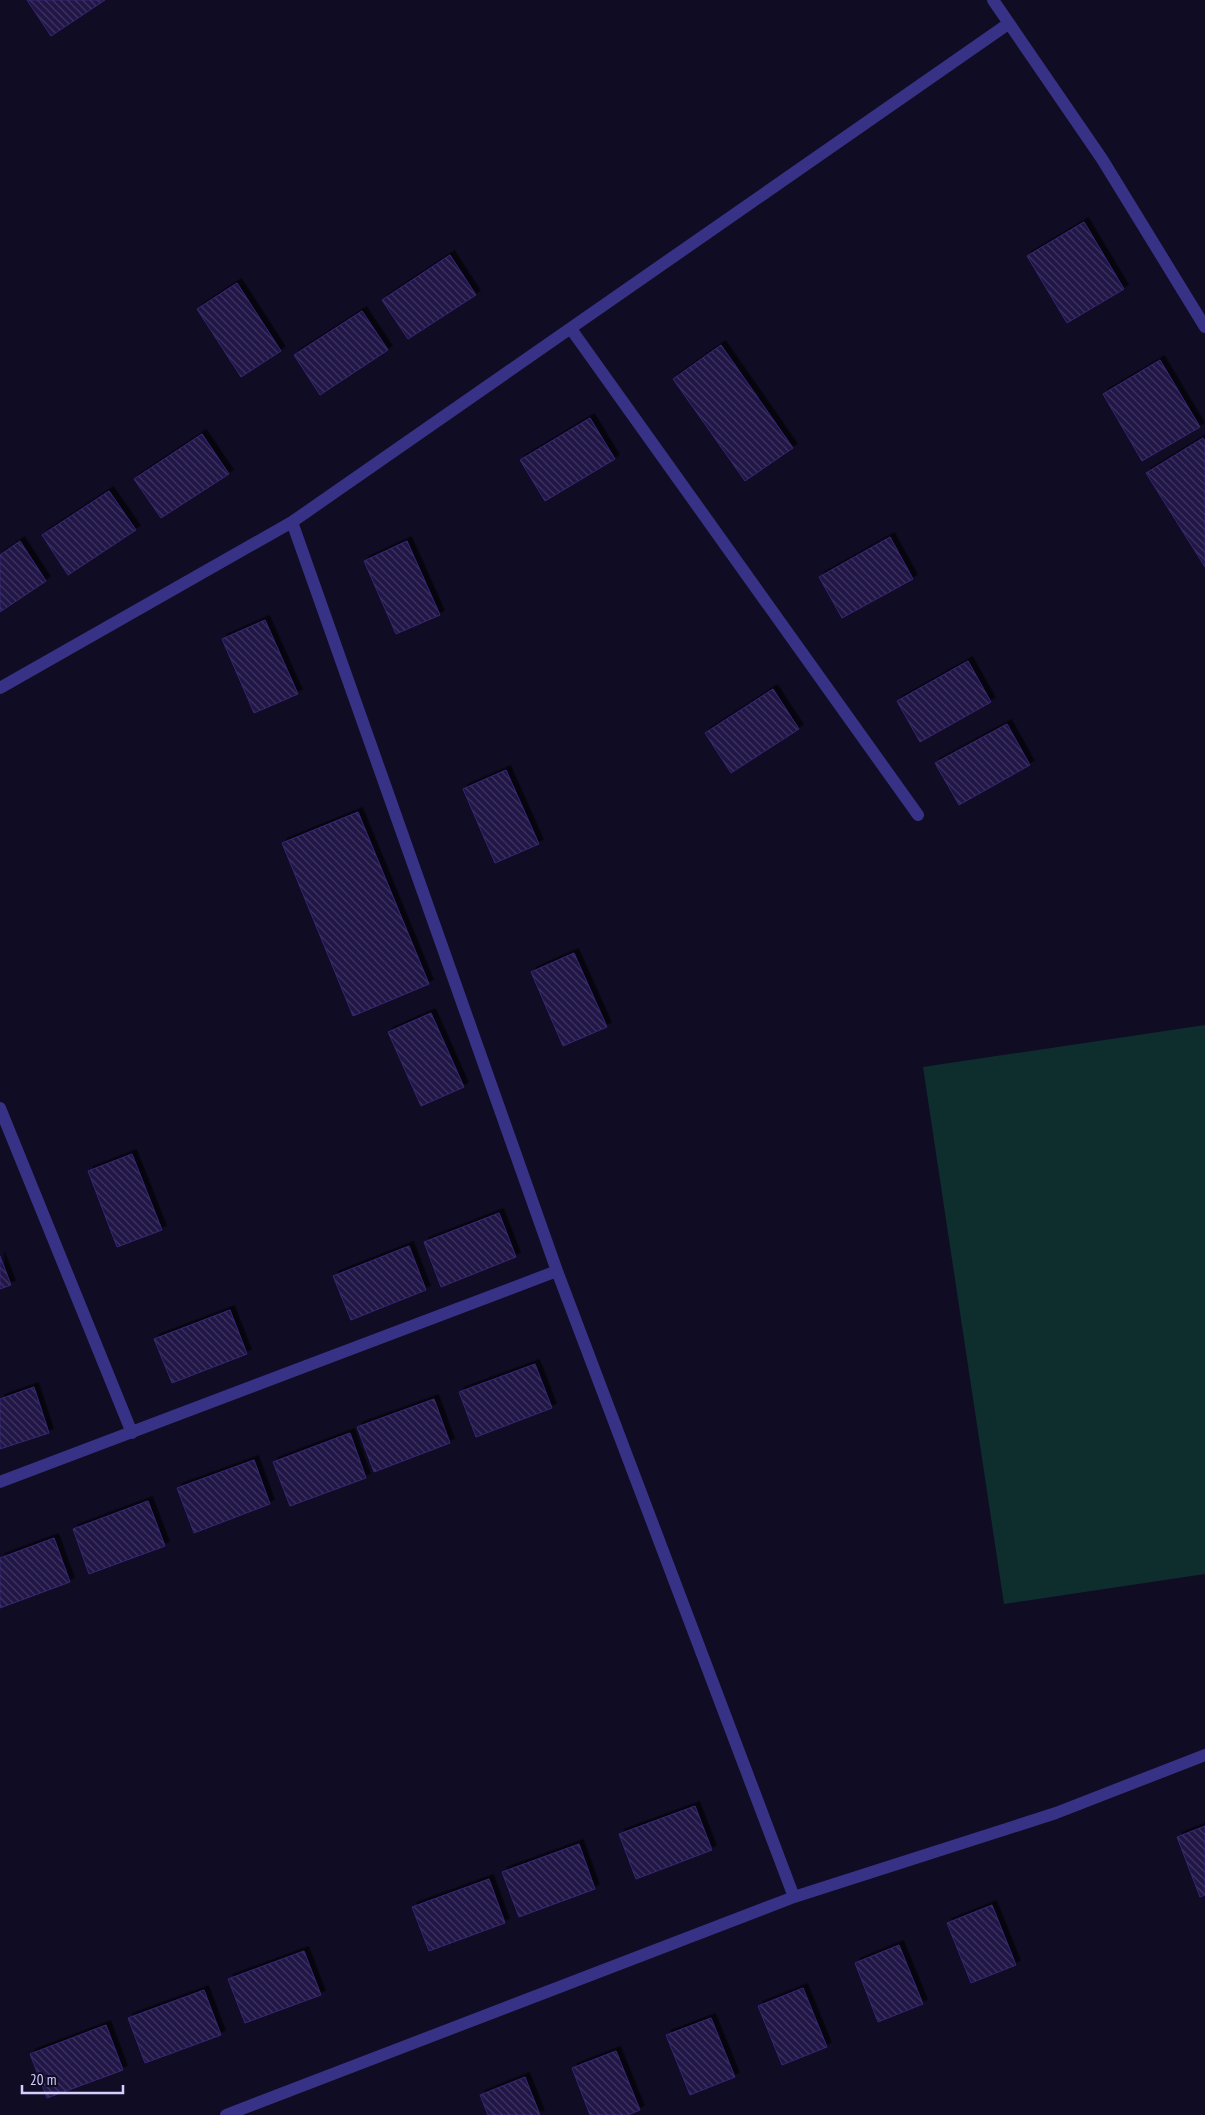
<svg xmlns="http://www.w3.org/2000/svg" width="1205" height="2115" font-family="'PT Sans Narrow',sans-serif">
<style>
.grass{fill:#0e2e2e}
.building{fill:url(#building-back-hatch);stroke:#382674;filter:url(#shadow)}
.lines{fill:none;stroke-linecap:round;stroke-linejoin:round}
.minor{stroke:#383287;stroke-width:12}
</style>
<defs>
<pattern id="building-back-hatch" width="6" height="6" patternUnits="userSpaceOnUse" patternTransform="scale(1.25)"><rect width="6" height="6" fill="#211646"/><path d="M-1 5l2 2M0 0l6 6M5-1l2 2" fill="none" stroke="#403762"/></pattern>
<filter id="shadow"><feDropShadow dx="4.5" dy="-4.5" stdDeviation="0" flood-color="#0009"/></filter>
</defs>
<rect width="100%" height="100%" fill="#100c23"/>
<path class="grass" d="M 1205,1025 L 1205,1574 L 1004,1604 L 923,1067 Z"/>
<path class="building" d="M 27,0 L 105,0 L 51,36 Z
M 1084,222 L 1124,289 L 1067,323 L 1027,256 Z
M 450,255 L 476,295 L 408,339 L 382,300 Z
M 237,283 L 281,351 L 241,377 L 197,309 Z
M 362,311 L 388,350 L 320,395 L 294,355 Z
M 721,345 L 793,448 L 745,481 L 673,379 Z
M 1160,360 L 1200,427 L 1142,461 L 1103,394 Z
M 590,418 L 615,459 L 545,501 L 520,460 Z
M 202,434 L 229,474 L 161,518 L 134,479 Z
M 1203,438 L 1205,441 L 1205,567 L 1146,473 Z
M 109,491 L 136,530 L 68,575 L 42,535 Z
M 890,537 L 913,579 L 842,618 L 819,577 Z
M 20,541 L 46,581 L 0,612 L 0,555 Z
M 407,541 L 440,615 L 396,634 L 364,561 Z
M 265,620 L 298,694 L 254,713 L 222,639 Z
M 968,661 L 991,702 L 920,742 L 897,701 Z
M 773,689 L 799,729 L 731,773 L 705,733 Z
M 1007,724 L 1030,765 L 959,805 L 935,763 Z
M 506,770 L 539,844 L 495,863 L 463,789 Z
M 358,812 L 429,984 L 353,1016 L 282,843 Z
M 574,953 L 607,1027 L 563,1046 L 531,972 Z
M 431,1013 L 464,1087 L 421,1106 L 388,1032 Z
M 132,1154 L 162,1230 L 117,1247 L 88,1171 Z
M 499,1213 L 516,1257 L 441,1287 L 424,1242 Z
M 409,1246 L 426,1290 L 351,1320 L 333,1276 Z
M 0,1256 L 11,1285 L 0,1289 Z
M 230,1310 L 247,1354 L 172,1383 L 154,1339 Z
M 535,1364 L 552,1408 L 476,1437 L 459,1392 Z
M 34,1387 L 49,1433 L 0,1449 L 0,1399 Z
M 434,1399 L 450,1443 L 374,1472 L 357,1427 Z
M 350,1433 L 366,1478 L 290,1506 L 273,1462 Z
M 254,1460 L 270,1504 L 194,1533 L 177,1488 Z
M 148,1501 L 165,1546 L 89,1574 L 73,1529 Z
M 54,1538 L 70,1582 L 0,1608 L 0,1558 Z
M 695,1806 L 712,1850 L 636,1879 L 619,1834 Z
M 1205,1826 L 1205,1895 L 1200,1897 L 1177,1837 Z
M 579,1844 L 595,1889 L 519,1917 L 502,1872 Z
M 489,1879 L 505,1923 L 429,1951 L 412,1907 Z
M 992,1905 L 1016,1965 L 971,1983 L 947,1923 Z
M 899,1945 L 923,2004 L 878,2022 L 855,1963 Z
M 304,1951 L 321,1995 L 245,2023 L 228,1979 Z
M 803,1988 L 827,2047 L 782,2065 L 758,2006 Z
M 204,1990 L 221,2035 L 145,2063 L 128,2018 Z
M 711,2018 L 735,2077 L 690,2095 L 666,2035 Z
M 106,2025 L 123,2070 L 47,2098 L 30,2054 Z
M 616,2051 L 640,2110 L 628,2115 L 590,2115 L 572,2068 Z
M 525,2077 L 540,2115 L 488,2115 L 480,2095 Z"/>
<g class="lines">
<path class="minor" d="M 993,0 L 1102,159 L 1205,327
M 571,329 L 918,815
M 292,522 L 557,1271 L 794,1897
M 0,688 L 292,522 L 1008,24
M 0,1108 L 132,1433
M 0,1482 L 557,1271
M 226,2115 L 794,1897 L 1056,1813 L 1205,1755"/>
</g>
<path d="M22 2085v8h101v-8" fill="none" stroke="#d5ceff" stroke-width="2.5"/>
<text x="30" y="2085" font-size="15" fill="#d5ceff" stroke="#100c23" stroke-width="4" paint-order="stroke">20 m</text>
</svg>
